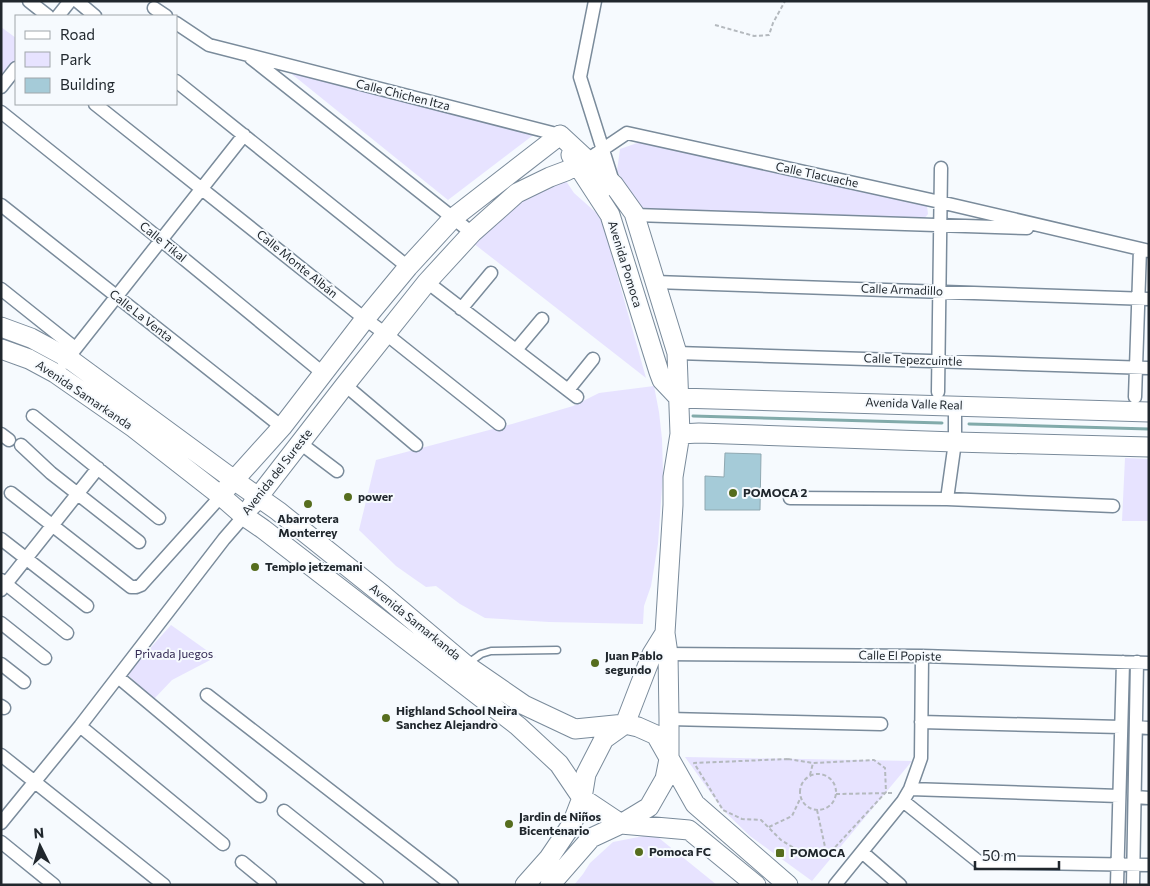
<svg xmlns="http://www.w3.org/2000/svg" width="1150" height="886" font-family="Commissioner,sans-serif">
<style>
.green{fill:#e7e3ff}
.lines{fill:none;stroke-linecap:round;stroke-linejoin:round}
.stream{stroke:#81aaaa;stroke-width:3}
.building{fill:#a5cbd8;stroke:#8fa8b1}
.lane-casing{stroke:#7a8b9b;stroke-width:9}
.street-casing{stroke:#7a8b9b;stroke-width:15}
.secondary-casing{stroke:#7a8b9b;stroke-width:21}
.path{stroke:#b4b9be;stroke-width:2;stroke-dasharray:4 2.5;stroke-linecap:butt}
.lane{stroke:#fff;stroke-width:6}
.street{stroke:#fff;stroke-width:12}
.secondary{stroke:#fff;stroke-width:19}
.poi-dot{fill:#566d1e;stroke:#f6fafe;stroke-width:2}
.labels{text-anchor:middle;stroke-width:4;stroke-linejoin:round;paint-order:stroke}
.street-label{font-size:12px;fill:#20272d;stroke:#f6fafe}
.poi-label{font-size:12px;font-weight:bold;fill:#20272d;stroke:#f6fafe;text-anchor:start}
.park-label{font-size:12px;fill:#332953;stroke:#f6fafe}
</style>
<rect width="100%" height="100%" fill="#f6fafe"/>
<path class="green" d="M 1,27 L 16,38 L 16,64 L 1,83 Z
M 288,71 L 536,133 L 448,200 Z
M 643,141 L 834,186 L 923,204 L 927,206 L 928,214 L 924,219 L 640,210 L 617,171 L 620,149 Z
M 562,175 L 574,193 L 601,217 L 646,378 L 473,243 L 518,195 Z
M 654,386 L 659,412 L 662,439 L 663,473 L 658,544 L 651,586 L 644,606 L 643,624 L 549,622 L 485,618 L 460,604 L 436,586 L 426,587 L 413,578 L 396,566 L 359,530 L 376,460 L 512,424 L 573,406 L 599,393 Z
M 1125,458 L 1149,459 L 1149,521 L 1122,521 Z
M 171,625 L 216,657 L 172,680 L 154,699 L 127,674 Z
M 685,757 L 912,761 L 812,881 L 750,836 L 723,810 Z
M 654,834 L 717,885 L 574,885 L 583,874 L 590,863 L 613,842 Z"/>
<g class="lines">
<path class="stream" d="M 693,416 L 942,423
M 969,424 L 1149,429"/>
</g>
<path class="building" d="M 725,453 L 761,454 L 760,510 L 705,510 L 705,476 L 724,477 Z"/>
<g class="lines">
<g class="lane-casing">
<path id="lane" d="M 467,664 L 481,654 L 491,651 L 557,650"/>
</g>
<g class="street-casing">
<path id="street" d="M 29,1 L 48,16
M 77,1 L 95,16
M 595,1 L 580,77 L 614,185 L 597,196
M 154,8 L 166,16
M 58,16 L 70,1
M 176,23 L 209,45 L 560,135
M 251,58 L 472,233
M 176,81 L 408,267
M 1,87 L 16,68
M 95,104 L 365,319 L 386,334 L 499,424
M 1,112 L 161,240 L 324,374
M 587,160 L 627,133 L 940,202 L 1149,251
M 1,205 L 282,427
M 635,215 L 1027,228
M 427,282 L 577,397
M 655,282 L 1149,299
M 1,289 L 75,348
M 461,309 L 491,273
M 516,350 L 542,319
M 677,353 L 1149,368
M 64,363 L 244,135
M 345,385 L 416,445
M 568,390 L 593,359
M 938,392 L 941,168
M 1135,397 L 1140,249
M 33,416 L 159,518
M 1,434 L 9,440
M 300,443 L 337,471
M 21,445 L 51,473 L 139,542
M 11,493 L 131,587 L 136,587 L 141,585 L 221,496
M 790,498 L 947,499 L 1113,506
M 947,499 L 955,442 L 955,405
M 1,539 L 87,606
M 1,580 L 67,633
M 1,590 L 98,468
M 1,623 L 45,658
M 662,654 L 922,656 L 1149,663
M 1,664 L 24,682
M 118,677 L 260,796
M 207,695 L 452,885
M 1,706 L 4,708
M 669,719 L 881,724
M 921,722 L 1121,727
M 80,726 L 223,844
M 1136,727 L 1149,728
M 1,755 L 164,885
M 910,789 L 1119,796
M 1135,797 L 1149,798
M 903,801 L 979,862 L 1149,865
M 284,811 L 377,885
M 1,823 L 80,726 L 224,539 L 244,516
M 1,842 L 54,885
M 862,852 L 900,885
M 242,862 L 270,885
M 835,885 L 903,801 L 910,789 L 921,758 L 922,656
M 1117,885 L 1123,662
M 1133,885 L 1137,662"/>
</g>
<g class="secondary-casing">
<path id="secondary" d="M 571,155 L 610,215 L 659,372 L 662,380 L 679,398
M 1,327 L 31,338 L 68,358 L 234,480 L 278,511 L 383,595 L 466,665 L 524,705 L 575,729 L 625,724 L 638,727 L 656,735 L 695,804 L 788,885
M 1,349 L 29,359 L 55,373 L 134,428 L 221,496 L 244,516 L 263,529 L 518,726 L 559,764 L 582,798 L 621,824 L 689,830 L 756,885
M 679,398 L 1149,412
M 680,434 L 699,433 L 955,442 L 1149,447
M 226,489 L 282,427 L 365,319 L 408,267 L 453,218 L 560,135
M 252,505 L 345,385 L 427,282 L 472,233 L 517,193 L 550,177 L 566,171 L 587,160
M 525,885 L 549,858 L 572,824 L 582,798 L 586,774 L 604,739 L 625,724 L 652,654 L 665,633
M 550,885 L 591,838 L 621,824 L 649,807 L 665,779 L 669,759 L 669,719 L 668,654 L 665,633 L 673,505 L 673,477 L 680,434 L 677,353 L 634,213 L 614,185 L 560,135"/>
</g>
<path class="path" d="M 715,25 L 754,36 L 769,35 L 773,23 L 785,1
M 788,759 L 813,763 L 874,760 L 885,768 L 886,792 L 827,856 L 802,853 L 781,840 L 761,820 L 742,819 L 723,810 L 694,763 Z
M800 792a18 18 0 1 1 36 0a18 18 0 1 1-36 0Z
M 810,775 L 813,763
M 836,794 L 894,793
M 817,810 L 827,856
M 769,827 L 792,816 L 800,799"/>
<use href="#lane" class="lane"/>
<use href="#street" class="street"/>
<use href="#secondary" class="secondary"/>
</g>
<g class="poi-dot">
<circle cx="733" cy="493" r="5"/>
<circle cx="348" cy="497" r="5"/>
<circle cx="308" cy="504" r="5"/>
<circle cx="255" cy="567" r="5"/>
<circle cx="595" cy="663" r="5"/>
<circle cx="386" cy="718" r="5"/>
<circle cx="509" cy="824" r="5"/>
<circle cx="639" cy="852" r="5"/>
<rect x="775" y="848" width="10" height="10" rx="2.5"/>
</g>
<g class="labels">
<g class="street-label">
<text transform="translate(403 95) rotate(14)" y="4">Calle Chichen Itza</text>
<text transform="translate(817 175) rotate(12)" y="4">Calle Tlacuache</text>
<text transform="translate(163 242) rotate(39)" y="4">Calle Tikal</text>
<text transform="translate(297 264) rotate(39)" y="4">Calle Monte Albán</text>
<text transform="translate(625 264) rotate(73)" y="4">Avenida Pomoca</text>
<text transform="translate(902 290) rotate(2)" y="4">Calle Armadillo</text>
<text transform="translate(141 316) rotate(38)" y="4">Calle La Venta</text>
<text transform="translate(913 360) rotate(2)" y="4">Calle Tepezcuintle</text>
<text transform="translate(84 395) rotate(34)" y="4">Avenida Samarkanda</text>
<text transform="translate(914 404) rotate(2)" y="4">Avenida Valle Real</text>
<text transform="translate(277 472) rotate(-52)" y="4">Avenida del Sureste</text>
<text transform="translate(415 622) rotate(39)" y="4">Avenida Samarkanda</text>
<text transform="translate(900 656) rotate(1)" y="4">Calle El Popiste</text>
</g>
<g class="poi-label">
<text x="743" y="497">POMOCA 2</text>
<text x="358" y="501">power</text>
<text x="308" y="523" text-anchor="middle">Abarrotera<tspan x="308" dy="14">Monterrey</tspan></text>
<text x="265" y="571">Templo jetzemani</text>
<text x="605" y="660">Juan Pablo<tspan x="605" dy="14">segundo</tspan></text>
<text x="396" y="715">Highland School Neira<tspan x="396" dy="14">Sanchez Alejandro</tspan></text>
<text x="519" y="821">Jardin de Niños<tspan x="519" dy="14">Bicentenario</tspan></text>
<text x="649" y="856">Pomoca FC</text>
<text x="790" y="857">POMOCA</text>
</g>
<g class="park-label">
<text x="174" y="658">Privada Juegos</text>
</g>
</g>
<rect width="1150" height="886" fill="none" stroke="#20272d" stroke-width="5"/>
<rect x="15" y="15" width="162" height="90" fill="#f6fafe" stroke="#a0a6aa"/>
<rect x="25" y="31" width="25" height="8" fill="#ffffff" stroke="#a0a6aa"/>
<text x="60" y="40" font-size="15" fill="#20272d">Road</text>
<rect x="25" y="52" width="25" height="15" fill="#e7e3ff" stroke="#a0a6aa"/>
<text x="60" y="65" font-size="15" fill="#20272d">Park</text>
<rect x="25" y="78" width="25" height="15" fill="#a5cbd8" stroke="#a0a6aa"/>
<text x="60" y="90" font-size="15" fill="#20272d">Building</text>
<g transform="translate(40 846) rotate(355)" stroke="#f6fafe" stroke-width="4" paint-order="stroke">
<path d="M0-4L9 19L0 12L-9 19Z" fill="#20272d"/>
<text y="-8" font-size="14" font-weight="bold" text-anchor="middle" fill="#20272d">N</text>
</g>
<path d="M975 861v8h84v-8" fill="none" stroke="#20272d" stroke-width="2.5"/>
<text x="982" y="861" font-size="15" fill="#20272d" stroke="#f6fafe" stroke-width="4" paint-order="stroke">50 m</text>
</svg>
